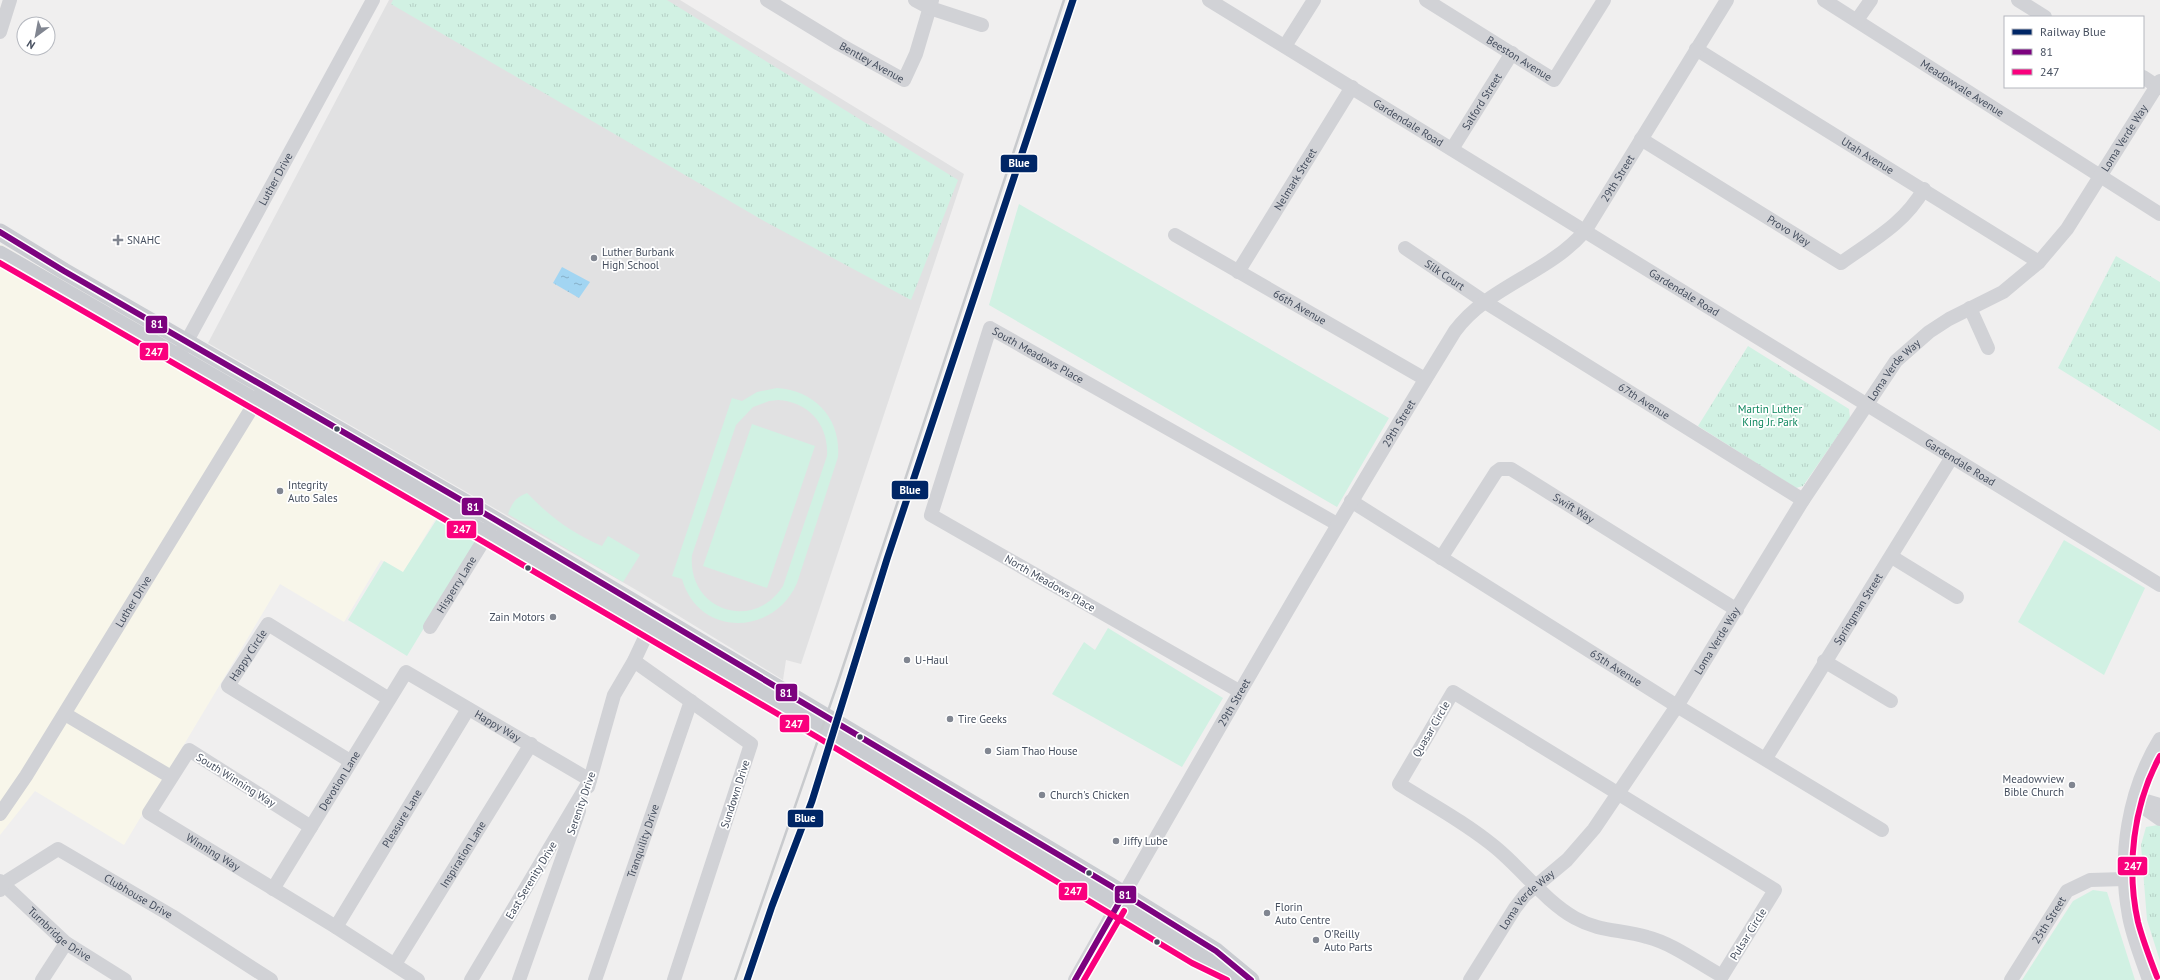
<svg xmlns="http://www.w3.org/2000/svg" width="2160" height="980" font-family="'PT Sans',sans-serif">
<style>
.commercial{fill:#f8f6ea}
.education{fill:#e1e1e2}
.grass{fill:#d1f1e3;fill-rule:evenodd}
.park{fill:url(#park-tufts)}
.water{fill:url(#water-ripples)}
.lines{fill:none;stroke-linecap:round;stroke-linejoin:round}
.minor{stroke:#d1d2d6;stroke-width:14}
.major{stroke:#caccd1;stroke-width:17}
.rail{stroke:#c8cacd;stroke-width:2.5}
.bus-1-casing{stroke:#fff;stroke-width:9}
.bus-2-casing{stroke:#fff;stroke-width:9}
.bus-1{stroke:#7c027e;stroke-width:6}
.bus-2{stroke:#fa007d;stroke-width:6}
.rail-1-casing{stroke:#fff;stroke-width:10}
.rail-1{stroke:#002666;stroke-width:7}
.poi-dot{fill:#818691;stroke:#fff;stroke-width:1.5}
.bus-dot{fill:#454e5e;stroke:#fff;stroke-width:1.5}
.labels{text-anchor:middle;stroke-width:3.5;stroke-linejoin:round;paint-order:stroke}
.street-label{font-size:11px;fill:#454e5e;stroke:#fff}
.poi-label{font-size:11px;fill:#454e5e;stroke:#fff;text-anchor:start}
.park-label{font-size:11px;fill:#0e875e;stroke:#fff}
.line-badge{stroke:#fff;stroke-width:1.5}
.badge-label{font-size:11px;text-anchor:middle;font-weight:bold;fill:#fff}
</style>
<defs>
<pattern id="park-tufts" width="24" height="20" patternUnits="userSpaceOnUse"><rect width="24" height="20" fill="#d1f1e3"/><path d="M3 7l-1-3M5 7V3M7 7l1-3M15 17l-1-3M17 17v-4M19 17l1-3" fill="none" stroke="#b5d0c5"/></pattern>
<pattern id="water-ripples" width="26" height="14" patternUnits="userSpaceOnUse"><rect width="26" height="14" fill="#a2d5f2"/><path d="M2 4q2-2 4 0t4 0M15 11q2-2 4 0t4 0" fill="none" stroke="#86afc7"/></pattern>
</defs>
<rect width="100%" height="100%" fill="#f0efef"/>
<path class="commercial" d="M 0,244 L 445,503 L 403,573 L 381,560 L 344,622 L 280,584 L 124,845 L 35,791 L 0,835 Z"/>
<path class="education" d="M 389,0 L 680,0 L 964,174 L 801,664 L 786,660 L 783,680 L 638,591 L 208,343 Z"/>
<path class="grass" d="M 1019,204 L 1389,418 L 1337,507 L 989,305 Z
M 777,388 C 816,391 841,419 838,457 L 797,583 C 774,636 699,638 682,579 L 672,576 L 732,398 L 742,401 L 757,392 ZM 778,400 C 809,402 829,425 827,456 L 783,586 C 753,633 687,610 692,555 L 736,425 L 753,407 L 769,401 Z
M 752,424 L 815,446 L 767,588 L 703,566 Z
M 527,493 C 550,517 572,533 602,546 L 608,536 L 640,555 L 623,582 L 508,514 C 512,503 516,497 527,493 Z
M 437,519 L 476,542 L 407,656 L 348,620 L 384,561 L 403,572 Z
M 2064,540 L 2145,588 L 2104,675 L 2018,622 Z
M 1108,628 L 1223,698 L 1182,767 L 1052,694 L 1084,642 L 1095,650 Z
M 2093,890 L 2107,892 L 2135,980 L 2022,980 L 2073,901 Z"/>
<path class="park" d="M 393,0 L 667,0 L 958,180 L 911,300 L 764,221 L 391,4 Z
M 2116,256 L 2160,282 L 2160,431 L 2058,368 Z
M 1748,346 L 1849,409 L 1850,418 L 1803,486 L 1796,488 L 1698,426 Z
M 2158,825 L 2160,826 L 2160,961 L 2147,920 L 2141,845 L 2146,827 Z"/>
<path class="water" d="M 562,267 L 590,282 L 579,298 L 553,283 Z"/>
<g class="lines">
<g class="minor">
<path id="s1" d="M 767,0 L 839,44 L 904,80 L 916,54 L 932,0"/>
<path d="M 915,0 L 930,8 L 982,25"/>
<path id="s2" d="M 1209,0 L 2160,585"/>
<path id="s3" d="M 1426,0 L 1554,80 L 1604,0"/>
<path id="s4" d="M 1824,0 L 2160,214"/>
<path d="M 2018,0 L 2045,17"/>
<path d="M 1857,20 L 1871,0"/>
<path d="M 0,32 L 10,0"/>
<path d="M 1285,46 L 1314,0"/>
<path id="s5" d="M 1696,49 L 2039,262"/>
<path d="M 2143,77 L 2160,88"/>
<path id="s6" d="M 1641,139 L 1841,263 C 1873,240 1904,224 1924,189"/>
<path id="s7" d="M 1452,149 L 1512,53"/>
<path id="s8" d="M 1175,235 L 1425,379"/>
<path id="s9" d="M 1405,248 L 1485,302 L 1803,500"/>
<path id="s10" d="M 1238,272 L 1352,87"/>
<path d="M 1970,308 L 1988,348"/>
<path id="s11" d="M 182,350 L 373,0"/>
<path id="s12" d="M 1351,501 L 1677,706 L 1882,830"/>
<path d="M 1892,557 L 1957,597"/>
<path id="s13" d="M 1441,558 L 1496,472 L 1500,469 L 1511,469 L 1737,610"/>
<path id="s14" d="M 430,627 L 482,543 L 491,524"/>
<path d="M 634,661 L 751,744 L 674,980"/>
<path d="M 1824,661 L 1891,701"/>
<path id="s15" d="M 1239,691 L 931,515 L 990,328 L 1337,524"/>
<path d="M 1453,692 L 1775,890 L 1722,976 C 1698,963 1674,944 1647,937 C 1621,929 1600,932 1575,918 C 1545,901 1522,869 1495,847 C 1466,823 1431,804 1399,784 Z"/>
<path d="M 65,714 L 171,777"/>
<path id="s16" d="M 1766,758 L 1952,457"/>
<path id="s17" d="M 350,761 L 228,686 L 268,624 L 389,699"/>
<path d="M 588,787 L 614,695 L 634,661 L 649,629"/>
<path d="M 2135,797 L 2140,805 L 2160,819"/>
<path d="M 2136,798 L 2160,805"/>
<path id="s18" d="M 0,814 L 26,776 L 261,393"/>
<path id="s19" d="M 311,827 L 189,750 L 149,813 L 336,927 L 418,980"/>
<path id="s20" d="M 0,881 L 66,943 L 125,980"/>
<path id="s21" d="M 273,889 L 406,672 L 590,780 L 471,980"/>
<path id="s22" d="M 0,890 L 4,883 L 58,849 L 172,916 L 271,980"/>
<path id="s23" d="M 336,927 L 468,709"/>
<path id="s24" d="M 395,964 L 531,744"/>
<path d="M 42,980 L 66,943"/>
<path d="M 519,980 L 579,811"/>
<path id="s25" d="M 595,980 L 691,701"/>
<path id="s26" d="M 1075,980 C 1199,762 1323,545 1455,331 C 1488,286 1548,274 1585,231 L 1727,0"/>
<path id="s27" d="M 1470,980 L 1515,908 L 1525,895 L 1567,860 L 1594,829 L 1677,706 L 1803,500 L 1896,361 L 1929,332 L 1949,319 L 2003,292 L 2039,262 L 2067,229 L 2160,81"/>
<path id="s28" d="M 2011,980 L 2067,891 L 2090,880 L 2125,879"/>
<path d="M 2149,980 C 2142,959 2133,938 2129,916 C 2118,856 2128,791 2160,739"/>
</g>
<path class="major" d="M 0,232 L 64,271 L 494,519 L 1111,886 L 1216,951 L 1251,980
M 0,254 L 486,534 L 821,730 L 1196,956 L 1237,977"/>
<path class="rail" d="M 735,980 L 837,685 L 1064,0"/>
<g class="bus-1-casing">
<path id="bus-1" d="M 0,232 L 64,271 L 494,519 L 1111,886 L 1216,951 L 1251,980
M 1075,980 L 1124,894"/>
</g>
<g class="bus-2-casing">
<path id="bus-2" d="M 0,263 L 482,541 L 817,737 L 1192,963 L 1227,980
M 2157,977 C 2150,959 2143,941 2138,922 C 2126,868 2133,805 2160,756
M 1084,980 L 1124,911"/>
</g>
<use href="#bus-1" class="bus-1"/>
<use href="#bus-2" class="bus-2"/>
<g class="rail-1-casing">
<path id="rail-1" d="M 747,980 L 772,906 L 812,801 L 887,559 L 1073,0"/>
</g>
<use href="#rail-1" class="rail-1"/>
</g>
<g class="poi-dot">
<path d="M116 234h4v4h4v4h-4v4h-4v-4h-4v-4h4z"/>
<circle cx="594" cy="258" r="4"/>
<circle cx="280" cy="491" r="4"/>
<circle cx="553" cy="617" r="4"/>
<circle cx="907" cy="660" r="4"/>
<circle cx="950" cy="719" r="4"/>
<circle cx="988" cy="751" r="4"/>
<circle cx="2072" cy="785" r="4"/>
<circle cx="1042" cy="795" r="4"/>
<circle cx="1116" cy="841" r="4"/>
<circle cx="1267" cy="913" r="4"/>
<circle cx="1316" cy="940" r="4"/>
</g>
<g class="bus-dot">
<circle cx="337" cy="429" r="3.5"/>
<circle cx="528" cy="568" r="3.5"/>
<circle cx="860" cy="737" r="3.5"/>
<circle cx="1089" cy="873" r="3.5"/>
<circle cx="1157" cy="942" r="3.5"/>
</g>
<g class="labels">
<g class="street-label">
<text dy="4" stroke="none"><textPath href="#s3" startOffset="110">Beeston Avenue</textPath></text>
<text dy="4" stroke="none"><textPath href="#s1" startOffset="122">Bentley Avenue</textPath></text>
<text dy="4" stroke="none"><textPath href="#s4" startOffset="164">Meadowvale Avenue</textPath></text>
<text dy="4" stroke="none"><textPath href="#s7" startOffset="56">Salford Street</textPath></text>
<text dy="4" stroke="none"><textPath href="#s2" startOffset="234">Gardendale Road</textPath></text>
<text dy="4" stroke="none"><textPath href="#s27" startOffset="1080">Loma Verde Way</textPath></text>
<text dy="4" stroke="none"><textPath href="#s5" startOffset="202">Utah Avenue</textPath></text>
<text dy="4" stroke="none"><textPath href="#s26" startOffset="979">29th Street</textPath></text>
<text dy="4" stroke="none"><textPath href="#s11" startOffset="195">Luther Drive</textPath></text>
<text dy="4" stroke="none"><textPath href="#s10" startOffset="109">Nelmark Street</textPath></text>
<text dy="4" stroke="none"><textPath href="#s6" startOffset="174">Provo Way</textPath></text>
<text dy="4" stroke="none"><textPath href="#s9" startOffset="48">Silk Court</textPath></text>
<text dy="4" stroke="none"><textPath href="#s2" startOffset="558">Gardendale Road</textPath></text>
<text dy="4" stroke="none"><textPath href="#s8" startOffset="144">66th Avenue</textPath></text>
<text dy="4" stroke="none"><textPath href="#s15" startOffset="606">South Meadows Place</textPath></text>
<text dy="4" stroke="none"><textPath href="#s27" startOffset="746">Loma Verde Way</textPath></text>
<text dy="4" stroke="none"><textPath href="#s9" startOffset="284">67th Avenue</textPath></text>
<text dy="4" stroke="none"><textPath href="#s26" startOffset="644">29th Street</textPath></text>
<text dy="4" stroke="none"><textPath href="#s2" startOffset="882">Gardendale Road</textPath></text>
<text dy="4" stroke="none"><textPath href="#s13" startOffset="192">Swift Way</textPath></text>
<text transform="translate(1050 583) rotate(30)" y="4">North Meadows Place</text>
<text dy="4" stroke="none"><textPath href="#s14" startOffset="50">Hisperry Lane</textPath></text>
<text dy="4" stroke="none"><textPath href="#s18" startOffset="251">Luther Drive</textPath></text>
<text dy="4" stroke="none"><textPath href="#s16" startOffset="175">Springman Street</textPath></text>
<text dy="4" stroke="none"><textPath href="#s27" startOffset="422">Loma Verde Way</textPath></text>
<text dy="4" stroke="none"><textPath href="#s17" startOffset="180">Happy Circle</textPath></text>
<text dy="4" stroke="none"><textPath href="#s12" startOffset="313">65th Avenue</textPath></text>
<text dy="4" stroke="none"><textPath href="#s26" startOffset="320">29th Street</textPath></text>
<text dy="4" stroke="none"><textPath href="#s21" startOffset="361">Happy Way</textPath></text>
<text transform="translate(1431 729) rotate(-60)" y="4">Quasar Circle</text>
<text transform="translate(236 780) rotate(32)" y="4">South Winning Way</text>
<text dy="4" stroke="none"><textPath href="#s21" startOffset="127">Devotion Lane</textPath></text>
<text transform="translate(735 794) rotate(-72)" y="4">Sundown Drive</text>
<text transform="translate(581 803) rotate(-71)" y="4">Serenity Drive</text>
<text dy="4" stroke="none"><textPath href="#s23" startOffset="127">Pleasure Lane</textPath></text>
<text dy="4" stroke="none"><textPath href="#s25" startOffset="147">Tranquility Drive</textPath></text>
<text dy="4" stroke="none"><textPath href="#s19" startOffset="294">Winning Way</textPath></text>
<text dy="4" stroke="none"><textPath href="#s24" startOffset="129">Inspiration Lane</textPath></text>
<text transform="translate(531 880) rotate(-59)" y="4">East Serenity Drive</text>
<text dy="4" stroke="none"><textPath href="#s22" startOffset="165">Clubhouse Drive</textPath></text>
<text dy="4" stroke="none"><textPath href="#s27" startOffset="99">Loma Verde Way</textPath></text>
<text dy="4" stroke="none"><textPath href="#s28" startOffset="71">25th Street</textPath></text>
<text dy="4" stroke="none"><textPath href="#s20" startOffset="80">Turnbridge Drive</textPath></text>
<text transform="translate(1748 934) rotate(-58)" y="4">Pulsar Circle</text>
</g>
<g class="poi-label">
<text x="127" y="244">SNAHC</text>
<text x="602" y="256">Luther Burbank<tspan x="602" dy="13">High School</tspan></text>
<text x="288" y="489">Integrity<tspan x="288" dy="13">Auto Sales</tspan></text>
<text x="545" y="621" text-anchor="end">Zain Motors</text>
<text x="915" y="664">U-Haul</text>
<text x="958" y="723">Tire Geeks</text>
<text x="996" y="755">Siam Thao House</text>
<text x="2064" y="783" text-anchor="end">Meadowview<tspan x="2064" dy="13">Bible Church</tspan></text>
<text x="1050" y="799">Church's Chicken</text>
<text x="1124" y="845">Jiffy Lube</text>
<text x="1275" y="911">Florin<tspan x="1275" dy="13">Auto Centre</tspan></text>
<text x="1324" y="938">O'Reilly<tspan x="1324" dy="13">Auto Parts</tspan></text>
</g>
<g class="park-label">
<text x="1770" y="413">Martin Luther<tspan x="1770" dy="13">King Jr. Park</tspan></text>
</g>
</g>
<g class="line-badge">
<rect x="1000" y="154" width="38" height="19" rx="4" fill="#002666"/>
<rect x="145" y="315" width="23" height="19" rx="4" fill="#7c027e"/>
<rect x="139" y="342" width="30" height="19" rx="4" fill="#fa007d"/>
<rect x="891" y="480" width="38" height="20" rx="4" fill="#002666"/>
<rect x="461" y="497" width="23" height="19" rx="4" fill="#7c027e"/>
<rect x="446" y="520" width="31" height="19" rx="4" fill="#fa007d"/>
<rect x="775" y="683" width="23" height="19" rx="4" fill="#7c027e"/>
<rect x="779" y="714" width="31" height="19" rx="4" fill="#fa007d"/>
<rect x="787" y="809" width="37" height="19" rx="4" fill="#002666"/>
<rect x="2117" y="856" width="31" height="20" rx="4" fill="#fa007d"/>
<rect x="1058" y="882" width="30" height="19" rx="4" fill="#fa007d"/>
<rect x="1114" y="885" width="23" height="19" rx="4" fill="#7c027e"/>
</g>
<g class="badge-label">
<text x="1019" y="167">Blue</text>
<text x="157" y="328">81</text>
<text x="154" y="356">247</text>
<text x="910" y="494">Blue</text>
<text x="473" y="511">81</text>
<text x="462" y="533">247</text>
<text x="786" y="697">81</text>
<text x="794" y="728">247</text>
<text x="805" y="822">Blue</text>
<text x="2133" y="870">247</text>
<text x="1073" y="895">247</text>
<text x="1125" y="899">81</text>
</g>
<rect x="2004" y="16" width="140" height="72" fill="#ffffff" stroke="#b5b8bf"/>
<rect x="2012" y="29" width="20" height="6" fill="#002666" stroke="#b5b8bf"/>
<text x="2040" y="36" font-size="12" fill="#454e5e">Railway Blue</text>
<rect x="2012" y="49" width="20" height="6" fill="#7c027e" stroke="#b5b8bf"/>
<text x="2040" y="56" font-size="12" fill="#454e5e">81</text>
<rect x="2012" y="69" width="20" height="6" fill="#fa007d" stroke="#b5b8bf"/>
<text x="2040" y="76" font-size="12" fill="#454e5e">247</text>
<g transform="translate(36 36) rotate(212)"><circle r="19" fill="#ffffff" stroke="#b5b8bf"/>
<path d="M0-3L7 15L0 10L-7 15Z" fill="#818691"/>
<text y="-6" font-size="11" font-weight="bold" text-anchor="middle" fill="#454e5e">N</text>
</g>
</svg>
